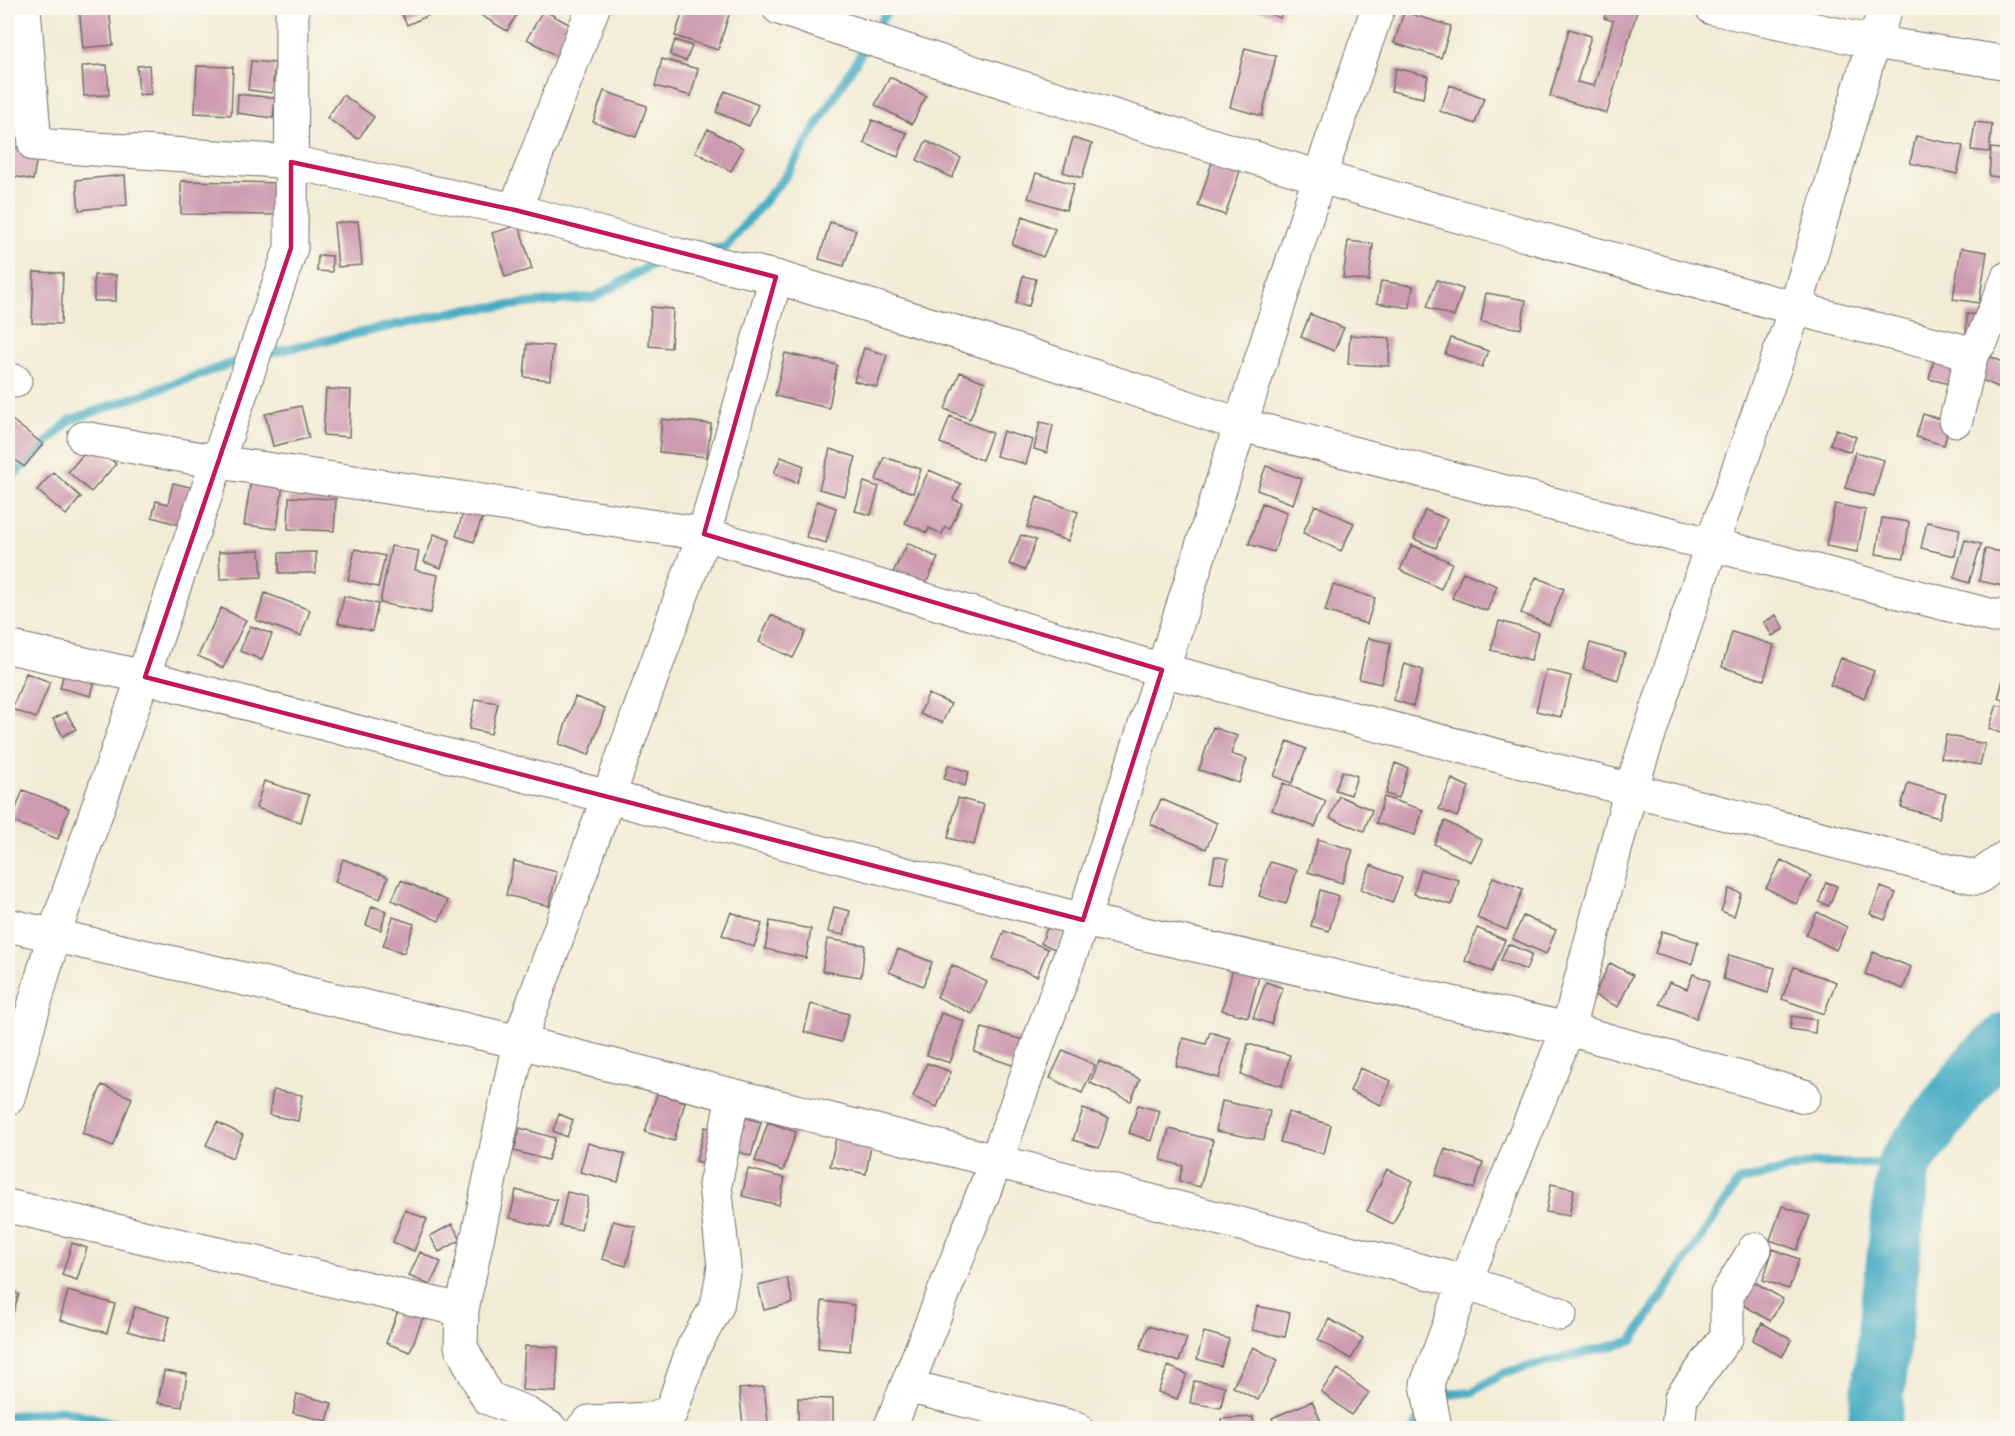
<svg xmlns="http://www.w3.org/2000/svg" width="2015" height="1436" font-family="'Patrick Hand',sans-serif">
<style>
.lines{fill:none;stroke-linecap:round;stroke-linejoin:round}
.stream{stroke:#44abc3;stroke-width:9}
.river{stroke:#44abc3;stroke-width:54}
.building{fill:#cd9bb0}
.minor-casing{stroke:#716f67;stroke-width:35}
.minor{stroke:#fff;stroke-width:33}
.marked{fill:none;stroke:#c2185b;stroke-width:4.5;stroke-linejoin:round}
</style>
<rect width="100%" height="100%" fill="#fbf7ec"/>
<filter id="ink" filterUnits="userSpaceOnUse"><feTurbulence type="fractalNoise" baseFrequency=".0167" numOctaves="2"/><feDisplacementMap in="SourceGraphic" scale="12" xChannelSelector="R" yChannelSelector="G"/><feConvolveMatrix kernelMatrix="1 2 1 2 8 2 1 2 1" color-interpolation-filters="sRGB"/></filter>
<filter id="wash" filterUnits="userSpaceOnUse"><feTurbulence type="fractalNoise" baseFrequency=".008" numOctaves="4" result="noise"/><feDisplacementMap in="SourceGraphic" scale="24" xChannelSelector="R" yChannelSelector="G"/><feGaussianBlur stdDeviation="1.35" result="paint"/><feColorMatrix in="noise" values="0 0 0 0 0 0 0 0 0 0 0 0 0 0 0 0 0 1.4 0 .05"/><feComposite in="paint" operator="in"/></filter>
<g filter="url(#wash)">
<rect width="100%" height="100%" fill="#f2ecd6"/>
<g class="lines">
<path class="stream" d="M 709,248 L 725,248 L 785,177 L 889,8
M 260,355 L 463,310 L 595,297 L 660,260
M 8,480 L 70,420 L 244,359
M 1436,1402 L 1451,1394 L 1472,1392 L 1503,1373 L 1632,1341 L 1739,1181 L 1814,1163 L 1904,1164
M 8,1416 L 62,1410 L 135,1428
M 1414,1428 L 1424,1413"/>
<path class="river" d="M 1874,1428 L 1904,1164 L 1977,1067 L 2008,1038"/>
</g>
<g id="blocks">
<path class="building" d="M 79,8 L 109,8 L 113,45 L 83,48 Z
M 399,8 L 445,8 L 407,25 Z
M 473,8 L 517,8 L 520,9 L 507,31 L 472,10 Z
M 684,8 L 731,8 L 718,50 L 675,36 Z
M 1255,8 L 1284,8 L 1280,18 Z
M 1607,8 L 1638,8 L 1607,113 L 1550,96 L 1569,29 L 1591,36 L 1577,82 L 1594,86 L 1613,21 L 1604,18 Z
M 543,10 L 576,28 L 560,58 L 527,39 Z
M 1404,12 L 1451,26 L 1441,58 L 1394,43 Z
M 675,40 L 692,46 L 686,61 L 670,55 Z
M 1245,48 L 1276,56 L 1262,116 L 1230,107 Z
M 662,59 L 698,69 L 691,96 L 655,86 Z
M 251,61 L 275,63 L 272,93 L 248,90 Z
M 107,65 L 109,95 L 84,96 L 82,66 Z
M 149,65 L 151,94 L 139,95 L 137,66 Z
M 197,66 L 233,67 L 231,115 L 195,113 Z
M 1396,68 L 1428,76 L 1423,98 L 1391,91 Z
M 890,77 L 926,96 L 912,124 L 875,105 Z
M 1450,85 L 1484,98 L 1475,124 L 1440,111 Z
M 604,91 L 647,106 L 636,137 L 593,122 Z
M 725,91 L 758,105 L 749,126 L 716,112 Z
M 238,94 L 275,98 L 273,118 L 237,113 Z
M 343,95 L 374,117 L 358,139 L 327,118 Z
M 872,120 L 907,133 L 898,157 L 864,143 Z
M 1975,122 L 1992,124 L 1989,152 L 1971,150 Z
M 708,129 L 743,148 L 731,171 L 695,152 Z
M 1916,136 L 1963,146 L 1957,174 L 1910,163 Z
M 1073,138 L 1092,144 L 1082,178 L 1063,172 Z
M 926,141 L 961,158 L 952,178 L 917,160 Z
M 8,146 L 38,151 L 33,180 L 8,175 Z
M 1991,148 L 2008,150 L 2008,178 L 1989,176 Z
M 1212,162 L 1240,171 L 1225,215 L 1198,206 Z
M 1036,173 L 1074,184 L 1066,210 L 1028,198 Z
M 125,175 L 127,205 L 79,210 L 76,180 Z
M 181,181 L 282,183 L 281,215 L 181,214 Z
M 1023,216 L 1055,229 L 1043,257 L 1012,244 Z
M 358,221 L 362,265 L 338,267 L 334,223 Z
M 830,222 L 856,230 L 844,266 L 819,259 Z
M 519,225 L 532,269 L 505,277 L 492,233 Z
M 1348,241 L 1373,244 L 1369,281 L 1343,278 Z
M 1961,248 L 1987,252 L 1979,303 L 1953,299 Z
M 318,255 L 332,256 L 332,272 L 317,271 Z
M 34,272 L 63,273 L 61,324 L 32,323 Z
M 94,275 L 116,275 L 116,301 L 94,301 Z
M 1023,276 L 1036,279 L 1029,306 L 1016,303 Z
M 1437,280 L 1463,289 L 1454,317 L 1427,307 Z
M 1381,281 L 1413,286 L 1410,308 L 1377,303 Z
M 1486,293 L 1526,300 L 1521,329 L 1481,322 Z
M 651,307 L 673,309 L 671,348 L 649,346 Z
M 1310,314 L 1344,328 L 1334,351 L 1301,337 Z
M 1967,314 L 1983,315 L 1981,333 L 1966,332 Z
M 1350,335 L 1390,338 L 1389,366 L 1348,364 Z
M 1451,338 L 1488,351 L 1482,367 L 1445,354 Z
M 527,344 L 553,346 L 550,380 L 524,377 Z
M 864,348 L 887,355 L 877,387 L 854,381 Z
M 1936,352 L 1969,360 L 1962,387 L 1929,379 Z
M 785,353 L 837,365 L 829,408 L 775,396 Z
M 1989,356 L 2008,364 L 2008,391 L 1979,379 Z
M 960,372 L 985,382 L 970,419 L 945,409 Z
M 326,389 L 351,390 L 349,437 L 323,435 Z
M 301,406 L 309,438 L 273,446 L 265,414 Z
M 1923,414 L 1950,422 L 1944,445 L 1916,437 Z
M 950,416 L 992,433 L 982,460 L 940,443 Z
M 662,419 L 711,424 L 707,457 L 659,452 Z
M 12,420 L 43,444 L 24,467 L 8,454 L 8,425 Z
M 1040,422 L 1053,425 L 1047,453 L 1034,449 Z
M 1836,429 L 1856,437 L 1850,452 L 1830,444 Z
M 1003,431 L 1033,440 L 1026,464 L 996,456 Z
M 93,443 L 116,464 L 91,492 L 68,472 Z
M 830,449 L 856,457 L 845,496 L 819,489 Z
M 1855,452 L 1884,460 L 1874,496 L 1845,488 Z
M 781,457 L 804,466 L 797,483 L 774,473 Z
M 884,457 L 921,469 L 913,493 L 876,480 Z
M 1266,466 L 1302,479 L 1293,504 L 1257,490 Z
M 929,470 L 961,484 L 953,499 L 962,503 L 950,529 L 945,527 L 942,534 L 929,528 L 927,533 L 905,523 Z
M 53,472 L 81,497 L 66,515 L 37,490 Z
M 251,479 L 283,484 L 277,529 L 244,525 Z
M 864,482 L 879,487 L 871,515 L 855,511 Z
M 173,483 L 194,488 L 183,526 L 152,517 L 156,501 L 168,504 Z
M 289,497 L 336,499 L 334,531 L 288,529 Z
M 1037,497 L 1078,512 L 1068,541 L 1027,527 Z
M 817,501 L 836,508 L 826,543 L 806,537 Z
M 1262,503 L 1287,512 L 1274,552 L 1249,544 Z
M 1835,504 L 1866,510 L 1857,552 L 1826,546 Z
M 1315,505 L 1354,523 L 1341,551 L 1303,533 Z
M 465,506 L 484,512 L 474,542 L 456,536 Z
M 1425,510 L 1447,519 L 1436,548 L 1414,539 Z
M 1882,518 L 1909,522 L 1904,558 L 1876,554 Z
M 1927,522 L 1960,529 L 1955,556 L 1921,548 Z
M 434,534 L 450,540 L 441,568 L 424,562 Z
M 1021,535 L 1036,540 L 1025,570 L 1009,564 Z
M 1965,540 L 1981,544 L 1969,583 L 1954,578 Z
M 908,543 L 938,558 L 923,590 L 892,574 Z
M 1412,545 L 1452,563 L 1441,589 L 1400,570 Z
M 391,546 L 419,551 L 415,570 L 438,575 L 431,613 L 380,603 Z
M 355,549 L 385,556 L 378,587 L 348,580 Z
M 1985,549 L 2008,553 L 2008,587 L 1979,581 Z
M 260,550 L 262,577 L 220,579 L 219,552 Z
M 316,552 L 316,573 L 279,573 L 279,553 Z
M 1463,572 L 1497,586 L 1487,611 L 1452,598 Z
M 1536,577 L 1564,589 L 1549,625 L 1521,613 Z
M 1333,585 L 1375,598 L 1367,624 L 1325,611 Z
M 265,593 L 310,610 L 301,636 L 256,620 Z
M 344,596 L 378,604 L 372,631 L 338,623 Z
M 221,608 L 246,620 L 223,668 L 198,656 Z
M 771,615 L 806,632 L 793,658 L 759,642 Z
M 1776,615 L 1784,629 L 1772,636 L 1764,622 Z
M 1499,621 L 1538,632 L 1531,660 L 1491,650 Z
M 250,626 L 272,634 L 262,660 L 240,651 Z
M 1732,632 L 1774,645 L 1764,680 L 1722,667 Z
M 1368,638 L 1391,643 L 1381,684 L 1359,679 Z
M 1590,643 L 1625,653 L 1618,680 L 1583,669 Z
M 1841,658 L 1874,671 L 1864,698 L 1830,685 Z
M 1405,664 L 1423,670 L 1413,706 L 1393,700 Z
M 65,668 L 96,676 L 91,696 L 60,688 Z
M 1546,670 L 1571,676 L 1561,717 L 1536,711 Z
M 26,673 L 50,682 L 36,718 L 12,709 Z
M 2005,673 L 2008,673 L 2008,701 L 1998,698 Z
M 928,694 L 951,704 L 942,723 L 920,714 Z
M 575,697 L 605,708 L 589,755 L 559,744 Z
M 475,699 L 498,703 L 491,734 L 469,729 Z
M 1997,705 L 2008,708 L 2008,735 L 1989,729 Z
M 66,712 L 76,729 L 63,736 L 53,719 Z
M 1213,727 L 1237,736 L 1231,754 L 1247,759 L 1239,783 L 1199,770 Z
M 1946,735 L 1985,744 L 1980,765 L 1941,758 Z
M 1288,741 L 1306,749 L 1292,783 L 1274,776 Z
M 1395,763 L 1408,768 L 1399,798 L 1386,794 Z
M 948,765 L 969,772 L 965,786 L 944,779 Z
M 1342,771 L 1357,776 L 1351,795 L 1335,790 Z
M 1452,779 L 1469,787 L 1457,817 L 1439,809 Z
M 264,781 L 309,795 L 301,822 L 256,808 Z
M 1283,783 L 1326,801 L 1315,827 L 1272,810 Z
M 1908,783 L 1946,794 L 1939,818 L 1901,807 Z
M 23,790 L 69,808 L 58,839 L 11,821 Z
M 1339,796 L 1372,810 L 1364,831 L 1330,818 Z
M 1384,797 L 1423,810 L 1415,835 L 1376,823 Z
M 958,798 L 984,805 L 974,845 L 948,838 Z
M 1161,799 L 1217,823 L 1206,849 L 1150,824 Z
M 1445,821 L 1482,840 L 1471,862 L 1434,844 Z
M 1318,839 L 1353,850 L 1342,883 L 1308,872 Z
M 1215,856 L 1228,859 L 1223,884 L 1210,882 Z
M 343,859 L 388,877 L 380,899 L 335,882 Z
M 1781,860 L 1811,876 L 1796,904 L 1766,888 Z
M 514,861 L 557,872 L 549,906 L 506,895 Z
M 1270,862 L 1297,870 L 1286,904 L 1259,896 Z
M 1371,865 L 1402,878 L 1392,903 L 1361,889 Z
M 1421,870 L 1459,880 L 1452,905 L 1414,894 Z
M 1493,877 L 1523,889 L 1507,930 L 1477,918 Z
M 401,880 L 448,901 L 439,921 L 392,900 Z
M 1826,882 L 1837,886 L 1829,906 L 1819,902 Z
M 1881,887 L 1896,893 L 1885,920 L 1870,914 Z
M 1729,889 L 1741,893 L 1734,916 L 1721,911 Z
M 1320,890 L 1339,896 L 1329,931 L 1311,926 Z
M 372,906 L 386,911 L 381,930 L 366,925 Z
M 834,907 L 850,911 L 844,935 L 828,932 Z
M 731,912 L 762,924 L 754,947 L 722,935 Z
M 1817,912 L 1847,927 L 1836,950 L 1806,935 Z
M 1523,916 L 1556,930 L 1546,954 L 1513,939 Z
M 393,917 L 414,924 L 404,953 L 383,946 Z
M 770,921 L 811,929 L 806,958 L 765,949 Z
M 1048,926 L 1064,933 L 1057,950 L 1041,943 Z
M 1477,928 L 1505,940 L 1492,972 L 1465,961 Z
M 1004,931 L 1048,949 L 1037,976 L 993,959 Z
M 1662,931 L 1698,942 L 1692,964 L 1655,953 Z
M 827,939 L 865,945 L 861,977 L 822,971 Z
M 1508,944 L 1532,954 L 1526,970 L 1501,960 Z
M 898,949 L 932,962 L 923,986 L 889,972 Z
M 1873,952 L 1911,967 L 1903,989 L 1865,974 Z
M 1729,955 L 1775,968 L 1768,993 L 1723,979 Z
M 1610,963 L 1633,975 L 1618,1007 L 1594,995 Z
M 952,965 L 987,982 L 972,1014 L 937,997 Z
M 1794,967 L 1836,982 L 1824,1014 L 1782,999 Z
M 1233,969 L 1259,977 L 1248,1017 L 1222,1010 Z
M 1693,974 L 1710,981 L 1696,1018 L 1660,1004 L 1669,982 L 1687,989 Z
M 1266,982 L 1283,988 L 1271,1024 L 1253,1018 Z
M 811,1004 L 849,1014 L 841,1042 L 804,1032 Z
M 941,1013 L 964,1021 L 950,1063 L 927,1055 Z
M 1792,1016 L 1816,1020 L 1815,1033 L 1790,1029 Z
M 982,1028 L 1023,1040 L 1015,1066 L 974,1052 Z
M 1210,1032 L 1230,1038 L 1219,1078 L 1176,1066 L 1183,1038 L 1206,1044 Z
M 1248,1044 L 1290,1055 L 1282,1086 L 1241,1075 Z
M 1063,1050 L 1095,1065 L 1082,1093 L 1050,1078 Z
M 1099,1061 L 1140,1079 L 1131,1101 L 1090,1083 Z
M 927,1063 L 951,1072 L 937,1107 L 913,1097 Z
M 1360,1068 L 1391,1081 L 1381,1105 L 1350,1091 Z
M 102,1085 L 132,1098 L 113,1146 L 82,1133 Z
M 273,1090 L 302,1095 L 298,1121 L 269,1115 Z
M 657,1094 L 685,1102 L 674,1141 L 645,1132 Z
M 1222,1101 L 1270,1111 L 1264,1140 L 1216,1131 Z
M 1138,1105 L 1160,1111 L 1151,1141 L 1129,1133 Z
M 1083,1109 L 1109,1118 L 1099,1148 L 1073,1140 Z
M 1288,1112 L 1331,1125 L 1324,1154 L 1280,1142 Z
M 559,1114 L 573,1120 L 567,1137 L 553,1131 Z
M 744,1117 L 761,1122 L 751,1156 L 734,1150 Z
M 217,1122 L 243,1135 L 232,1158 L 206,1145 Z
M 768,1122 L 796,1132 L 783,1171 L 755,1161 Z
M 705,1127 L 728,1133 L 719,1168 L 696,1161 Z
M 520,1128 L 555,1138 L 548,1160 L 514,1151 Z
M 1169,1129 L 1213,1140 L 1200,1187 L 1179,1181 L 1183,1166 L 1161,1160 Z
M 836,1138 L 871,1145 L 866,1174 L 830,1166 Z
M 588,1143 L 625,1154 L 618,1182 L 580,1172 Z
M 1445,1149 L 1483,1163 L 1474,1189 L 1436,1175 Z
M 748,1169 L 785,1178 L 779,1205 L 742,1196 Z
M 1387,1169 L 1413,1181 L 1393,1224 L 1367,1211 Z
M 1551,1184 L 1574,1189 L 1569,1216 L 1546,1212 Z
M 516,1190 L 557,1200 L 550,1228 L 510,1218 Z
M 567,1192 L 588,1197 L 581,1230 L 560,1226 Z
M 1782,1206 L 1810,1216 L 1797,1250 L 1770,1240 Z
M 405,1210 L 427,1219 L 414,1251 L 393,1242 Z
M 613,1221 L 636,1227 L 626,1266 L 602,1259 Z
M 452,1224 L 461,1240 L 439,1252 L 430,1236 Z
M 72,1243 L 87,1248 L 77,1280 L 62,1275 Z
M 1773,1249 L 1799,1259 L 1789,1289 L 1763,1280 Z
M 420,1252 L 441,1262 L 430,1285 L 409,1276 Z
M 787,1278 L 793,1303 L 764,1310 L 758,1285 Z
M 1748,1278 L 1783,1299 L 1770,1321 L 1735,1300 Z
M 8,1291 L 19,1294 L 10,1323 L 8,1323 Z
M 68,1291 L 115,1304 L 107,1333 L 60,1320 Z
M 822,1301 L 854,1305 L 850,1351 L 818,1348 Z
M 1257,1306 L 1290,1313 L 1285,1337 L 1252,1330 Z
M 135,1307 L 170,1317 L 163,1342 L 128,1331 Z
M 399,1308 L 423,1317 L 410,1352 L 386,1343 Z
M 1329,1319 L 1363,1338 L 1351,1359 L 1318,1340 Z
M 1762,1323 L 1792,1340 L 1782,1357 L 1753,1340 Z
M 1148,1326 L 1187,1338 L 1179,1362 L 1140,1349 Z
M 1204,1332 L 1229,1339 L 1221,1366 L 1197,1359 Z
M 525,1346 L 558,1347 L 556,1392 L 522,1390 Z
M 1253,1347 L 1278,1360 L 1258,1400 L 1233,1387 Z
M 1168,1366 L 1187,1374 L 1177,1399 L 1158,1392 Z
M 1338,1369 L 1369,1393 L 1351,1415 L 1321,1391 Z
M 164,1371 L 187,1374 L 182,1407 L 158,1403 Z
M 1194,1381 L 1225,1386 L 1221,1408 L 1190,1403 Z
M 764,1387 L 768,1422 L 743,1425 L 739,1389 Z
M 297,1394 L 332,1403 L 327,1421 L 293,1413 Z
M 798,1398 L 833,1399 L 833,1428 L 798,1428 Z
M 1312,1401 L 1323,1426 L 1276,1428 L 1272,1418 Z
M 1253,1417 L 1254,1428 L 1222,1428 L 1221,1419 Z"/>
</g>
</g>
<g filter="url(#ink)">
<use href="#blocks" fill-opacity="0" stroke="#716f67" stroke-width="1.5"/>
<g class="lines">
<g class="minor-casing">
<path id="minor" d="M 24,8 L 35,145 L 291,162 L 515,210 L 678,255 L 776,277 L 1017,351 L 1242,425 L 1993,616 L 2008,616
M 779,8 C 1017,90 1259,161 1501,228 C 1658,272 1814,315 1972,353
M 1712,8 L 1873,42 L 2008,63
M 515,210 L 593,8
M 8,379 L 15,381
M 1956,420 L 1972,353 L 1982,340 L 2008,278
M 84,438 L 218,462 L 704,534 L 1162,670 L 1977,878 L 2008,856
M 8,647 L 145,677 L 1083,920 L 1568,1029 L 1804,1096
M 8,925 L 519,1042 L 996,1161 L 1465,1282 L 1560,1314
M 8,1098 L 54,935 L 291,248 L 292,8
M 8,1206 L 462,1310
M 907,1386 L 1076,1428
M 550,1428 L 524,1412 L 488,1398 L 461,1347 L 462,1310 L 519,1042 L 704,534 L 776,277
M 583,1428 L 589,1422 L 650,1419 L 671,1412 L 693,1348 L 717,1306 L 724,1267 L 715,1185 L 733,1096
M 890,1428 L 996,1161 L 1083,920 L 1319,178 L 1378,8
M 1435,1428 L 1427,1384 L 1465,1282 L 1568,1029 L 1631,789 L 1712,543 L 1795,310 L 1873,42 L 1886,8
M 1678,1428 L 1681,1398 L 1727,1336 L 1727,1294 L 1755,1249"/>
</g>
<use href="#minor" class="minor"/>
</g>
</g>
<path class="marked" d="M 291,162 L 515,210 L 776,277 L 704,534 L 1162,670 L 1083,920 L 145,677 L 291,248 Z"/>
<rect width="2015" height="1436" fill="none" stroke="#fbf7ec" stroke-width="30"/>
</svg>
